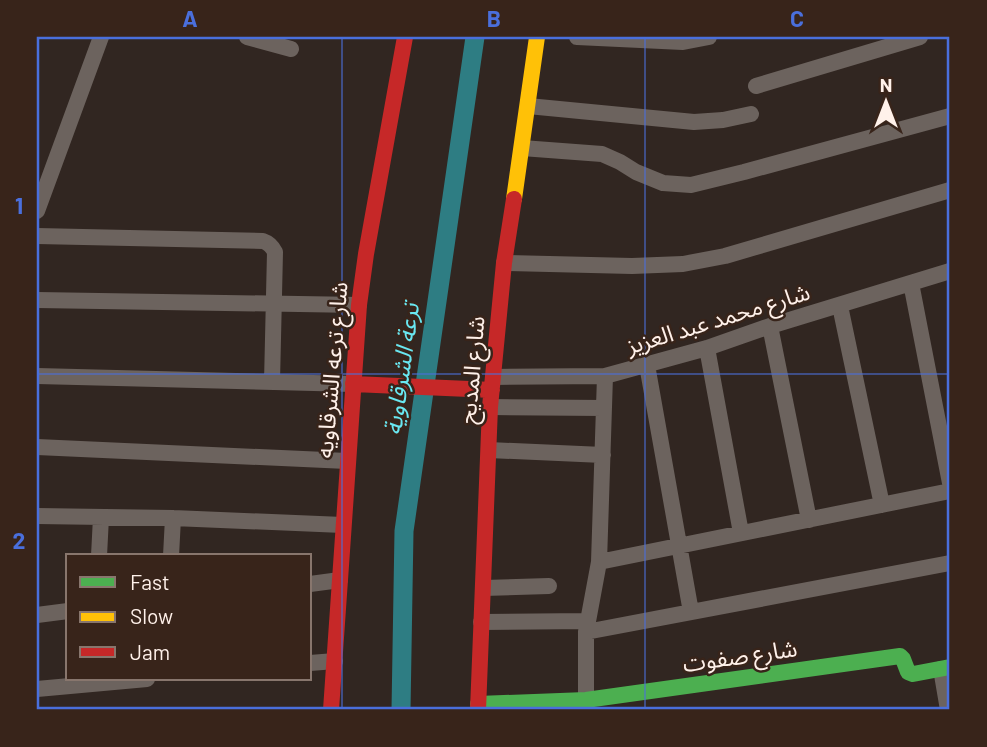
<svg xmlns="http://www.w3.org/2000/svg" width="987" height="747" font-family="Barlow,'Noto Sans Arabic',sans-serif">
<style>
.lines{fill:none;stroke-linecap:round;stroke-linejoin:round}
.canal{stroke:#2e7d83;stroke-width:19}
.street{stroke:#6c635e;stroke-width:16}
.fast{stroke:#4caf50;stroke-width:16}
.slow{stroke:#ffc107;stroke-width:16}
.jam{stroke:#c62828;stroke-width:16}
.grid{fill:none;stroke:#4a6fdc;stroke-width:2;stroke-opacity:0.55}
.labels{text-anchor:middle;stroke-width:5;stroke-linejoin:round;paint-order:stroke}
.street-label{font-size:23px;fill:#fff1ea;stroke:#38241a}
.water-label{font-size:24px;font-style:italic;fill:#69e7f1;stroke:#38241a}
.neatline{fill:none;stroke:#4a6fdc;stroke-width:2.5}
.grid-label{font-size:23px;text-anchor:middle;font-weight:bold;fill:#4a6fdc}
</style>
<rect width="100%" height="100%" fill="#312621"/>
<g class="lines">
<path class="canal" d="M 401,710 L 404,531 L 475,37"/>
<path class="street" d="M 247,37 L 291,49
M 577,37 L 683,42 L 709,37
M 756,86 L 920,37
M 528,106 L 694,122 L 723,120 L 751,114
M 522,148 L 602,154 L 620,162 L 636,172 L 663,183 L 691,185 L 744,172 L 950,116
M 37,211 L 101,37
M 37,236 L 263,241 C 269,243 272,246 275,252 L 272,382
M 504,263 L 632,266 L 683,264 L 725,256 L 950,190
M 911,283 L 950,483
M 37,300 L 359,305
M 840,306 L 882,505
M 770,326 L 809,520
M 707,348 L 741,533
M 647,365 L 691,612
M 37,376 L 353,384
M 493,377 L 605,376 L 707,348 L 770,326 L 950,271
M 490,407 L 604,408
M 37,447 L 347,461
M 489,450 L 603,455
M 37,516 L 173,518 L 343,525
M 99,556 L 101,517
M 171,556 L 173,518
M 599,562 L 950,491
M 310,584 L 340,580
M 483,588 L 549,586
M 37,615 L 68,611
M 481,622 L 588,621
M 586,632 L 950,563
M 310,663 L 335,661
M 941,669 L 948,710
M 37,689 L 147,679
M 586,708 L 586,632 L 599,562 L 605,376"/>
<path class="fast" d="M 478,704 L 586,700 L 900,656 L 903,659 L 908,672 L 913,674 L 950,667"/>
<path class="slow" d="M 514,199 L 537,37"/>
<path class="jam" d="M 353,384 L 492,390
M 331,710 L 359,305 L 366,254 L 405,37
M 478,710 L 490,407 L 504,263 L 514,199"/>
</g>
<path class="grid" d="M 342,37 L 342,710M 645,37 L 645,710M 37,374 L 950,374"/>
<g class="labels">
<g class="street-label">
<text transform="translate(718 319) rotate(-17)" y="8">شارع محمد عبد العزيز</text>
<text transform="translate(332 370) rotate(-85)" y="8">شارع ترعه الشرقاويه</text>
<text transform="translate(472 370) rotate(-85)" y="8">شارع المديح</text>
<text transform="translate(740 656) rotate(-8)" y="8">شارع صفوت</text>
</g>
<g class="water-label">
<text transform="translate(402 369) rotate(-82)" y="8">ترعة الشرقاوية</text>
</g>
</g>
<rect width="987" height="747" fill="none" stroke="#38241a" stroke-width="77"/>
<rect x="66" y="554" width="245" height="126" fill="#38241a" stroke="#88766d" stroke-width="2"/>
<rect x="80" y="577" width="35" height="10" fill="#4caf50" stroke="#88766d" stroke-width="2"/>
<text x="130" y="590" font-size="21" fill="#fff1ea">Fast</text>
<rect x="80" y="612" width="35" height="10" fill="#ffc107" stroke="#88766d" stroke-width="2"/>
<text x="130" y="624" font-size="21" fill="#fff1ea">Slow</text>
<rect x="80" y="647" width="35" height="10" fill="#c62828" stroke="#88766d" stroke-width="2"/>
<text x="130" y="660" font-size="21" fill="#fff1ea">Jam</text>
<g transform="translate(886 102)" stroke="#38241a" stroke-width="5" paint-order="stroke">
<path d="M0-5L12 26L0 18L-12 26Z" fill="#fff1ea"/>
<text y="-10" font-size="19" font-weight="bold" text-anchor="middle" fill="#fff1ea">N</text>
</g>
<rect x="38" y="38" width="910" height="670" class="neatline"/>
<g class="grid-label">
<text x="190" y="27">A</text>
<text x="494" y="27">B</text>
<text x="797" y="27">C</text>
<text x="19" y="214">1</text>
<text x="19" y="549">2</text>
</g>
</svg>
